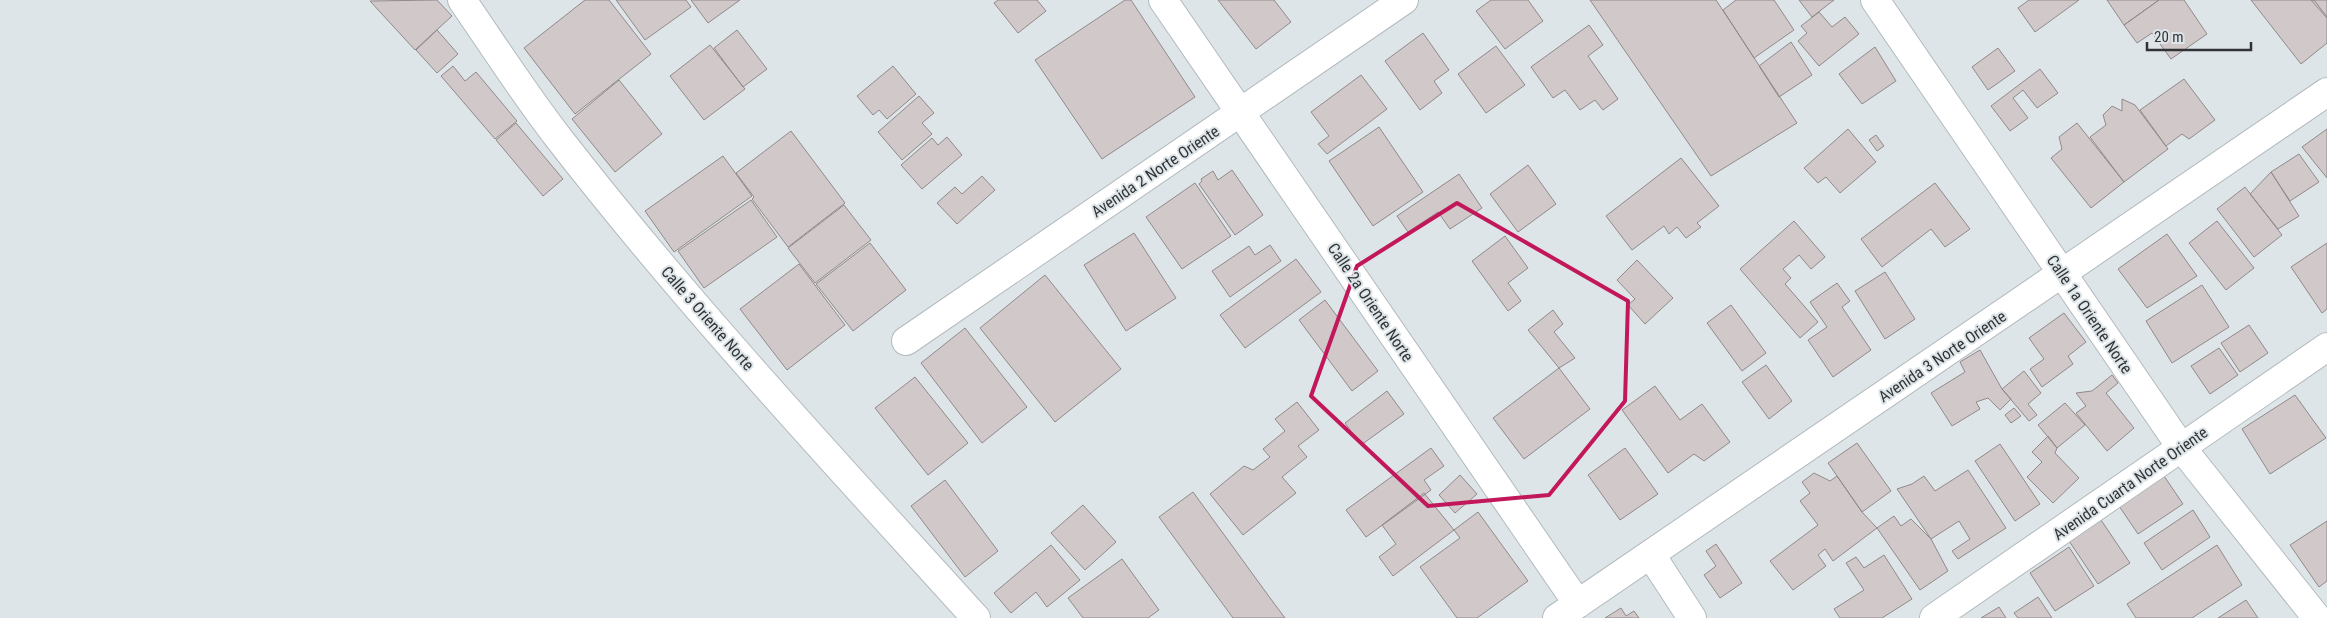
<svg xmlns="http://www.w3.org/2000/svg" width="2327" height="618" font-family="'Roboto Condensed',sans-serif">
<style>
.building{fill:#d0c8c9;stroke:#91898a}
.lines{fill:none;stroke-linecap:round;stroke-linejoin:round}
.street-casing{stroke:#b3babe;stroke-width:30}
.secondary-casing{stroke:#b3babe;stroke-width:30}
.street{stroke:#fff;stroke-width:28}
.secondary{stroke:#fff;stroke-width:28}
.marked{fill:none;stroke:#c2185b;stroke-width:4;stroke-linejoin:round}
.labels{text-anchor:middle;stroke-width:4;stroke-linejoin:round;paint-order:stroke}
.street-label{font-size:16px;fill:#313335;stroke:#dde5e9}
</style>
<rect width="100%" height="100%" fill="#dde5e9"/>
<path class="building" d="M 437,0 L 452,16 L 415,50 L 370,1 Z
M 585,0 L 609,0 L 651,54 L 575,114 L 524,48 Z
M 616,0 L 686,0 L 691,7 L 645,40 Z
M 691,0 L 740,0 L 708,23 Z
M 998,0 L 1037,0 L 1046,11 L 1018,33 L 994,3 Z
M 1125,0 L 1131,0 L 1195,97 L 1102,159 L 1035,60 Z
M 1218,0 L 1274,0 L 1291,22 L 1256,49 Z
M 1491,0 L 1528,0 L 1543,21 L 1505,49 L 1476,11 Z
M 1590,0 L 1716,0 L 1797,123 L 1711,176 Z
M 1736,0 L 1774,0 L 1794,30 L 1754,58 L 1723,10 Z
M 1799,0 L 1834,0 L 1812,17 Z
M 2029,0 L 2079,0 L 2035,32 L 2018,8 Z
M 2107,0 L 2159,0 L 2124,25 Z
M 2159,0 L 2184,0 L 2207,34 L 2171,59 L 2152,33 L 2137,43 L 2124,25 Z
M 2251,0 L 2314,0 L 2327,17 L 2327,43 L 2301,64 Z
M 2311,0 L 2327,0 L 2327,18 Z
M 1819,12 L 1832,27 L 1845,17 L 1859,34 L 1819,66 L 1798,41 L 1807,33 L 1801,26 Z
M 1589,25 L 1603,45 L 1588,56 L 1618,99 L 1603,110 L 1595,100 L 1580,110 L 1565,90 L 1553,98 L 1531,67 Z
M 437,30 L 458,54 L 437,73 L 416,50 Z
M 737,30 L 767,69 L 743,87 L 714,48 Z
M 1423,33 L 1449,70 L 1434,81 L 1442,93 L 1420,110 L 1385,61 Z
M 1791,42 L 1812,75 L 1779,97 L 1759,66 Z
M 710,45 L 745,89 L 704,120 L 670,76 Z
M 1496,46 L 1525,85 L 1486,113 L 1458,74 Z
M 1875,47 L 1896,81 L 1862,104 L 1839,74 Z
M 1998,48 L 2015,71 L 1988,90 L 1972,67 Z
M 453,66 L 465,81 L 476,72 L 517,121 L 495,139 L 441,76 Z
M 893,66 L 916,94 L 887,119 L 879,110 L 873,115 L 857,96 Z
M 2040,69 L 2058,93 L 2037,108 L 2023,90 L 2013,98 L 2028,118 L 2010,131 L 1991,106 Z
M 1361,75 L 1387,109 L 1327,154 L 1318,144 L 1329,136 L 1311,112 Z
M 2184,79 L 2215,120 L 2189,139 L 2182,134 L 2166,146 L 2140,110 Z
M 619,80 L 662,134 L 615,172 L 572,119 Z
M 919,96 L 934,113 L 922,123 L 932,134 L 902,160 L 878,132 Z
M 2122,99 L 2135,105 L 2168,149 L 2124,182 L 2090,137 L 2106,125 L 2103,115 L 2112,106 L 2122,111 Z
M 516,123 L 563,179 L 543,196 L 496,140 Z
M 2077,123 L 2124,182 L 2091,208 L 2051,158 L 2062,149 L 2059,137 Z
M 1379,127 L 1423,192 L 1373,226 L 1329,161 Z
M 1848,129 L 1876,162 L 1840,193 L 1826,177 L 1818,183 L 1804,168 Z
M 2327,129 L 2327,178 L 2302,147 Z
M 791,131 L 845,203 L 788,247 L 752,199 L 754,197 L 736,173 Z
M 1876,135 L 1884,146 L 1877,151 L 1869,140 Z
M 947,137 L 962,155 L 922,189 L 901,165 L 932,138 L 938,145 Z
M 2299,154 L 2319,182 L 2290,201 L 2271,172 Z
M 723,156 L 752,196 L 674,252 L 645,211 Z
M 1681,158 L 1719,206 L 1697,223 L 1701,227 L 1686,238 L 1677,227 L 1669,234 L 1664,226 L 1632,250 L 1606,216 Z
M 1528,165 L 1556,204 L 1518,232 L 1490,194 Z
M 1232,170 L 1263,215 L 1235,235 L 1199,184 L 1202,181 L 1201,179 L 1213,171 L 1218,180 Z
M 2271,172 L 2299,216 L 2278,229 L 2250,194 Z
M 1459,174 L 1482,208 L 1450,229 L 1438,212 L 1408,232 L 1397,216 Z
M 982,176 L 995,190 L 957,224 L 937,203 L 955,187 L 962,194 Z
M 1195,183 L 1231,236 L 1182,269 L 1146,217 Z
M 1935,183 L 1970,229 L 1945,247 L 1931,229 L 1882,267 L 1861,239 Z
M 2245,187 L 2282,235 L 2254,257 L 2217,209 Z
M 751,200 L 777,237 L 704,288 L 678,251 Z
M 844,205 L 871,240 L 815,283 L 788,248 Z
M 1794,221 L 1825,257 L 1811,269 L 1799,255 L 1783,269 L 1791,278 L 1785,284 L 1818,322 L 1800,338 L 1740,269 Z
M 2217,221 L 2254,268 L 2226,290 L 2189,243 Z
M 1134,233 L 1176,298 L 1126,331 L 1084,265 Z
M 2167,234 L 2197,276 L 2147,308 L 2118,269 Z
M 1505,236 L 1528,268 L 1508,283 L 1521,301 L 1508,311 L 1472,261 Z
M 870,243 L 906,290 L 853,331 L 816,284 Z
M 2327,243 L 2327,309 L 2322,313 L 2291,267 Z
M 1270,245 L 1281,261 L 1230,297 L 1212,271 L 1249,246 L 1255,255 Z
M 1296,259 L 1321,292 L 1245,348 L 1220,315 Z
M 1637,260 L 1673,298 L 1645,324 L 1628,305 L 1635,299 L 1617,280 Z
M 799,264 L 845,325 L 787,370 L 740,309 Z
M 1885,272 L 1915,319 L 1885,339 L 1855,291 Z
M 1045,275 L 1121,369 L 1055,422 L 980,328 Z
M 1837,283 L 1850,301 L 1842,307 L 1871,350 L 1833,377 L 1808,340 L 1827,327 L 1810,302 Z
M 2202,285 L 2229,327 L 2172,363 L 2146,321 Z
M 1325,300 L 1378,371 L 1352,391 L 1299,320 Z
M 1731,305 L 1766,353 L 1742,371 L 1707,323 Z
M 1553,310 L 1563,324 L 1554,332 L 1575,358 L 1559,368 L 1528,330 Z
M 2064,313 L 2086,342 L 2068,356 L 2073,364 L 2042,387 L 2030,369 L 2044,359 L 2029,338 Z
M 2249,325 L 2268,353 L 2240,372 L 2221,343 Z
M 965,328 L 1027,407 L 982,443 L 921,363 Z
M 2219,348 L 2238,375 L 2210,394 L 2191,366 Z
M 1980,350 L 2002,389 L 2011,399 L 2000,410 L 1988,398 L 1976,402 L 1980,409 L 1952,426 L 1931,393 L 1965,372 L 1960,362 Z
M 1766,365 L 1792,401 L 1769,419 L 1742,382 Z
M 1559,368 L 1590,409 L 1524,459 L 1493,418 Z
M 2024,371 L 2041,393 L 2028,404 L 2037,415 L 2029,421 L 2002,389 Z
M 2112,375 L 2118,383 L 2106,393 L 2134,428 L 2107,451 L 2076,413 L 2086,406 L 2076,393 L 2092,391 Z
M 915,377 L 968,443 L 928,475 L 875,408 Z
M 1655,386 L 1680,420 L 1702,404 L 1730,442 L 1704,461 L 1694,454 L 1668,473 L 1622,410 Z
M 1387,391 L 1404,414 L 1361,445 L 1345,423 Z
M 2295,395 L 2326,438 L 2270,474 L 2242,429 Z
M 1297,402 L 1319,430 L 1298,446 L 1307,457 L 1282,477 L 1296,493 L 1243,535 L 1210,494 L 1244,466 L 1253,470 L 1270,457 L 1263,449 L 1285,431 L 1275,419 Z
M 2065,403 L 2085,425 L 2057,448 L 2038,425 Z
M 2014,408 L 2021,416 L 2011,423 L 2005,415 Z
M 2048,436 L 2057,448 L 2055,453 L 2079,478 L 2053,503 L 2027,477 L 2042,462 L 2032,452 Z
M 1857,443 L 1891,491 L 1862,512 L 1828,463 Z
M 2000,444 L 2040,504 L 2015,521 L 1975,461 Z
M 1431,448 L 1444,466 L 1424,480 L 1431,490 L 1366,537 L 1346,510 Z
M 1625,448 L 1658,494 L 1620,520 L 1588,475 Z
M 1968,470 L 2006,528 L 1958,559 L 1952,551 L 1970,539 L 1959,521 L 1931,539 L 1897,489 L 1912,484 L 1924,476 L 1935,491 Z
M 1814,473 L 1830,481 L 1837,476 L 1862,512 L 1877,528 L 1833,561 L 1825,549 L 1818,555 L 1826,566 L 1793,590 L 1770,561 L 1818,525 L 1800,501 L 1810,493 L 1802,482 Z
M 1460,475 L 1477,494 L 1455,513 L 1439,495 Z
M 2164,476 L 2183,504 L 2138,534 L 2119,506 Z
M 945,480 L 998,551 L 965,577 L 911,506 Z
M 1193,492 L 1273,602 L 1285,618 L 1233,618 L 1159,517 Z
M 1424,493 L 1454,530 L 1393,576 L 1379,557 L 1396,544 L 1382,525 Z
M 1083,505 L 1116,542 L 1085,570 L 1051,533 Z
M 2193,510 L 2210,537 L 2162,570 L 2144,543 Z
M 1478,512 L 1528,581 L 1477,618 L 1457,618 L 1420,567 L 1460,538 L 1454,530 Z
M 1894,516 L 1901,526 L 1911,519 L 1931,539 L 1948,571 L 1920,590 L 1877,528 Z
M 2101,520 L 2130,563 L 2098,584 L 2069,541 Z
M 2327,521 L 2327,581 L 2319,587 L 2290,545 Z
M 1716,544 L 1742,583 L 1720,598 L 1704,575 L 1716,566 L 1706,551 Z
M 1051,545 L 1080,580 L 1047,607 L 1036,592 L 1011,613 L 994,593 Z
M 2217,545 L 2242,585 L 2192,618 L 2136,618 L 2127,604 Z
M 2069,547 L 2094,586 L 2055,611 L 2030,573 Z
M 1884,555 L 1912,599 L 1882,618 L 1840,618 L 1834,609 L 1864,590 L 1846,563 L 1856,557 L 1864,568 Z
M 1122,559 L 1159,610 L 1148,618 L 1083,618 L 1068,598 Z
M 2038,597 L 2052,618 L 2018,618 L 2014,613 Z
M 2246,600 L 2258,618 L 2218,618 Z
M 1999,607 L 2006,618 L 1981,618 Z
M 1621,608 L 1626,616 L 1634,611 L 1639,618 L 1605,618 Z"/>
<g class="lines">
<g class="street-casing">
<path id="street" d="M 462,0 C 493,45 523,92 557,136 C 687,304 833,460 976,618
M 1163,0 L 1578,604
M 906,341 L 1404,0
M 1651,555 L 1692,618
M 1557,618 L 2327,92
M 1934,618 L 2327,347"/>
</g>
<g class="secondary-casing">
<path id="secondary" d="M 1875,0 L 2181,447 L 2317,618"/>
</g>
<use href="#street" class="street"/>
<use href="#secondary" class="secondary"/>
</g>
<path class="marked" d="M 1457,203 L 1628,301 L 1625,401 L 1549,495 L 1428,506 L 1311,396 L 1357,266 Z"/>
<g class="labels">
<g class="street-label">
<text transform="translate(1155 171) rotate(-34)" y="6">Avenida 2 Norte Oriente</text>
<text transform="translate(1371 302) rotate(56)" y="6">Calle 2a Oriente Norte</text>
<text transform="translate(2090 314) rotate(56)" y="6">Calle 1a Oriente Norte</text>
<text transform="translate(708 318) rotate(49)" y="6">Calle 3 Oriente Norte</text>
<text transform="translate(1942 356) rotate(-34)" y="6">Avenida 3 Norte Oriente</text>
<text transform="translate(2130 483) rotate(-35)" y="6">Avenida Cuarta Norte Oriente</text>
</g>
</g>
<path d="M2147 42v8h104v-8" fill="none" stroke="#313335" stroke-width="2.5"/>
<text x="2154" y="42" font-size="15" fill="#313335" stroke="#dde5e9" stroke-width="4" paint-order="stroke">20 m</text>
</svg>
